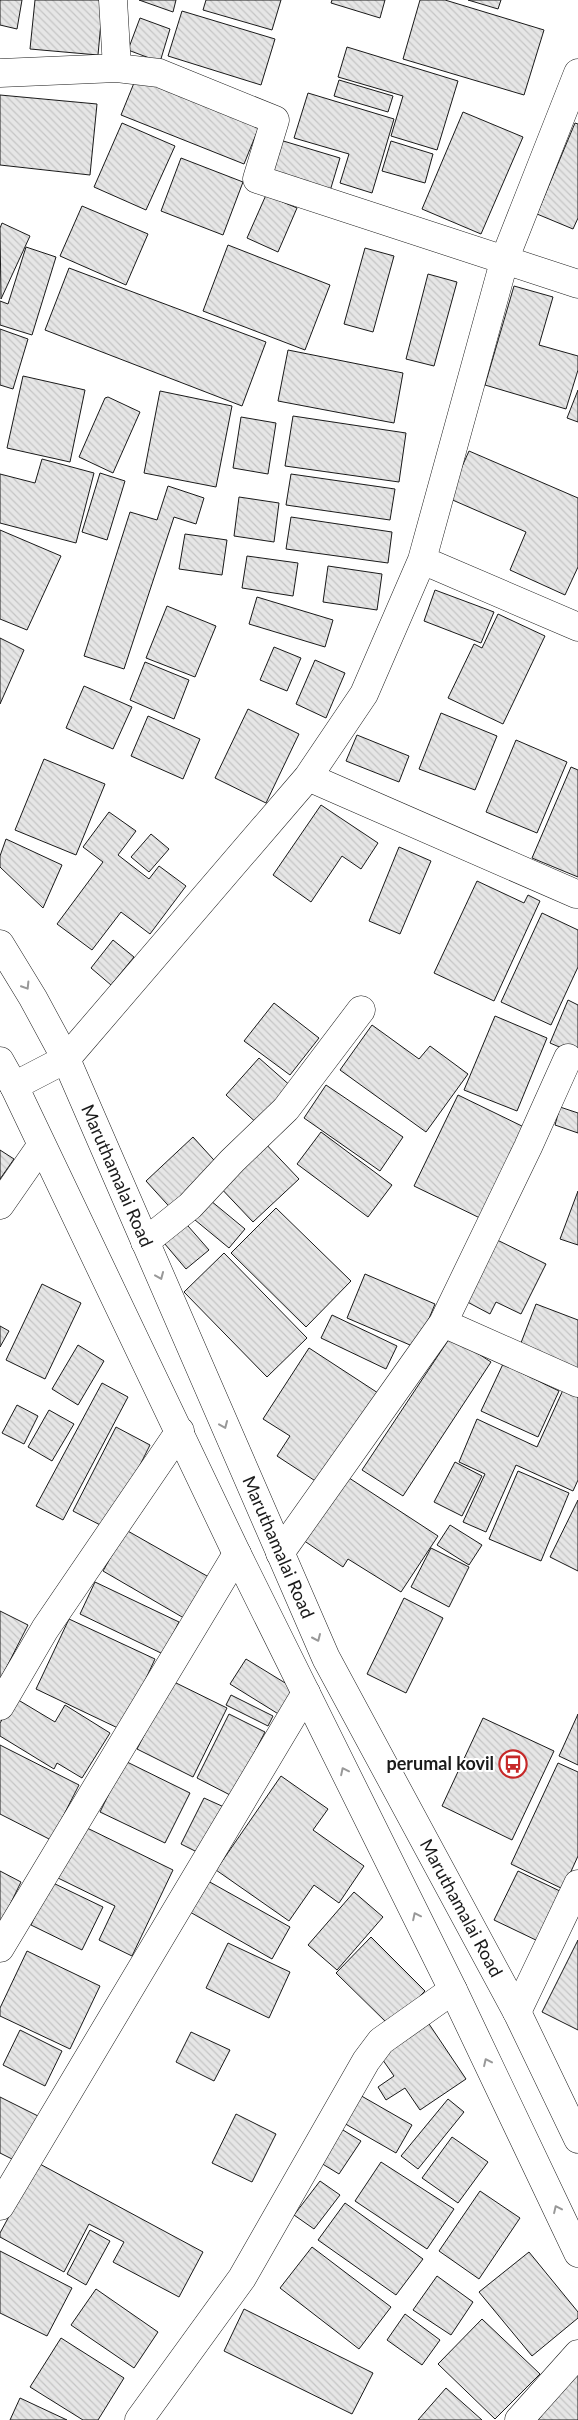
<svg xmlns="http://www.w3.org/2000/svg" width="578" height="2420" font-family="Lato,sans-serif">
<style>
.building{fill:url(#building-back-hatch);stroke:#1a1a1a}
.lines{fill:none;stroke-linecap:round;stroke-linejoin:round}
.street-casing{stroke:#1a1a1a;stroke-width:29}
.primary-casing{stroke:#1a1a1a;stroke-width:29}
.street{stroke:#fff;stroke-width:28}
.primary{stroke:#fff;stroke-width:28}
.oneway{stroke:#989898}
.labels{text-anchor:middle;stroke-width:4;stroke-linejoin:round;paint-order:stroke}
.street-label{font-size:18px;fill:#1a1a1a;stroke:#fff}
.poi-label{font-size:18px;font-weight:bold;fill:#1a1a1a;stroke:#fff;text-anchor:end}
</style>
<defs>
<pattern id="building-back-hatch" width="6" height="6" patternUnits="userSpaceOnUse" patternTransform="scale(1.25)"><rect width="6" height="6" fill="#e6e6e6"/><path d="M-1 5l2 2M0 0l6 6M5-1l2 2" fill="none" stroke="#c5c5c5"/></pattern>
</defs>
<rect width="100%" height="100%" fill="#fff"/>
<path class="building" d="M 0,0 L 22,0 L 17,29 L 0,25 Z
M 35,0 L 103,0 L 98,55 L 30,49 Z
M 139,0 L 176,0 L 173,12 Z
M 206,0 L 281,0 L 272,30 L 203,10 Z
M 332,0 L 385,0 L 380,18 L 331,3 Z
M 420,0 L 445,0 L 544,30 L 524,95 L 403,59 Z
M 468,0 L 501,0 L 498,9 Z
M 182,11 L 275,39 L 261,85 L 168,56 Z
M 140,18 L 170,29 L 160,62 L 128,50 Z
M 347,47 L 458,81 L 437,150 L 391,136 L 403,96 L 338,77 Z
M 136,78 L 259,127 L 244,164 L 121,115 Z
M 339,80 L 393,96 L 388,112 L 334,96 Z
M 308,93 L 394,119 L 372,193 L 340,183 L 349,154 L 294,138 Z
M 0,95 L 97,104 L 90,175 L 0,165 Z
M 463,112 L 523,137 L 481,234 L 422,209 Z
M 122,123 L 175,146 L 146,210 L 94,187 Z
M 575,123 L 578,124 L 578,218 L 573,229 L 537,214 Z
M 280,140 L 340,158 L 330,191 L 271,173 Z
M 391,141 L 433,154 L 425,183 L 382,171 Z
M 181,158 L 243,182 L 223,235 L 161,211 Z
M 266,195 L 297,208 L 278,252 L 247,238 Z
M 82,206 L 148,234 L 126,285 L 60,256 Z
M 2,223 L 30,236 L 1,299 L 0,228 Z
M 228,245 L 330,285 L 305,350 L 203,311 Z
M 26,247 L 56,257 L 32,335 L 0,325 L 0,301 L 8,304 Z
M 365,248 L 394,256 L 373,332 L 344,324 Z
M 69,268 L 266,342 L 242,406 L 45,330 Z
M 428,274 L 457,282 L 434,366 L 406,359 Z
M 514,286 L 553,297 L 539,345 L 578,356 L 578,370 L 566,409 L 485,385 Z
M 0,329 L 28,339 L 13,389 L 0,385 Z
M 288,350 L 403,373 L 394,423 L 278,401 Z
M 23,376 L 85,390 L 70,462 L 7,448 Z
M 578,390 L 578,422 L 567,418 Z
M 160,391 L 232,406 L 216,487 L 144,473 Z
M 108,397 L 140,412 L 113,473 L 79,457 L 105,398 Z
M 293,416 L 406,433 L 399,482 L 285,466 Z
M 241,417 L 276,423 L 268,474 L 233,468 Z
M 469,451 L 578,498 L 578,567 L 565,595 L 510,570 L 526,532 L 448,498 Z
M 42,459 L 94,473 L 76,543 L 0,523 L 0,474 L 35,483 Z
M 100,473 L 125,481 L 107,540 L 82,532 Z
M 291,474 L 395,489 L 390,520 L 286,505 Z
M 168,486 L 204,498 L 196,524 L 174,517 L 124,669 L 84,656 L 130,512 L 157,520 Z
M 239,497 L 279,503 L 274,542 L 234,536 Z
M 291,517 L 392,532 L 388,563 L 286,549 Z
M 0,530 L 61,556 L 27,630 L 0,619 Z
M 185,534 L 227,540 L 222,575 L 179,569 Z
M 247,556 L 298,563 L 293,596 L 242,588 Z
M 328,566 L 382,574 L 377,610 L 323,602 Z
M 435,590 L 494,612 L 481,643 L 424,621 Z
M 257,597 L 333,620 L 325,647 L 249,624 Z
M 167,606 L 216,626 L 195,677 L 146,658 Z
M 498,614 L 545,636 L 503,724 L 448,698 L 474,644 L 482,648 Z
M 0,638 L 24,650 L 0,704 Z
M 274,647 L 301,658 L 287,691 L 260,680 Z
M 315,660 L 345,673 L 326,718 L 296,704 Z
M 145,662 L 189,680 L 174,719 L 130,700 Z
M 84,686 L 132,707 L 113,749 L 66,728 Z
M 248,709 L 299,734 L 266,803 L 215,778 Z
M 441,713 L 497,736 L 475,790 L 419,769 Z
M 148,716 L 200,739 L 183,779 L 131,756 Z
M 357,735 L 409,756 L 399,782 L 346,761 Z
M 516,740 L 567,762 L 537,833 L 486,812 Z
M 44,759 L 105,784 L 76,855 L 15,830 Z
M 571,767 L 578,770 L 578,877 L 532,858 Z
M 321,805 L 378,843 L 361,869 L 342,856 L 311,902 L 273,875 Z
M 109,812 L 136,831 L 118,855 L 149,879 L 159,866 L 186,886 L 150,934 L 121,912 L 92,950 L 57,924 L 103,862 L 83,847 Z
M 151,834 L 169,849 L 149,872 L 131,857 Z
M 6,839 L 62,865 L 43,908 L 0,867 L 0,856 Z
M 399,847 L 431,861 L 400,934 L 369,921 Z
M 477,881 L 524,903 L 528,895 L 540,901 L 494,1001 L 434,973 Z
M 542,913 L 578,930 L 578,967 L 551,1025 L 501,1002 Z
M 113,940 L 134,957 L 111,985 L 91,968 Z
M 568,1000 L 578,1005 L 578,1055 L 550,1043 Z
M 274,1003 L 319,1038 L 290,1075 L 244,1041 Z
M 495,1016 L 547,1038 L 517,1111 L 464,1090 Z
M 372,1025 L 419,1059 L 430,1046 L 468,1074 L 426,1132 L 340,1070 Z
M 259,1058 L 293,1088 L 260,1126 L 226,1095 Z
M 326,1085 L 403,1137 L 380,1171 L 304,1118 Z
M 458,1095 L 528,1129 L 484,1220 L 414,1186 Z
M 560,1107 L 578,1113 L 578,1133 L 555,1125 Z
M 321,1132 L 392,1185 L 368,1217 L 297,1164 Z
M 193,1137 L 223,1170 L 176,1214 L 146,1181 Z
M 262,1140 L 299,1179 L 253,1222 L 216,1183 Z
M 0,1150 L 14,1159 L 0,1179 Z
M 578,1191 L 578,1245 L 560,1239 Z
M 205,1196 L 245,1229 L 229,1248 L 189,1215 Z
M 276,1208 L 351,1281 L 306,1327 L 231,1253 Z
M 181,1218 L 209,1250 L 186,1269 L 159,1237 Z
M 489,1236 L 546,1264 L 521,1314 L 496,1302 L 490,1314 L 458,1297 Z
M 224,1253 L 307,1338 L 267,1377 L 184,1292 Z
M 365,1274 L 435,1304 L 417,1348 L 347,1318 Z
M 42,1284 L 81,1303 L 45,1379 L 6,1360 Z
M 536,1304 L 578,1320 L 578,1370 L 519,1348 Z
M 332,1315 L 397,1346 L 386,1369 L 321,1338 Z
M 0,1326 L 9,1331 L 0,1347 Z
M 451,1336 L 491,1362 L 403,1496 L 362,1470 Z
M 78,1345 L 104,1361 L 78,1405 L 52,1389 Z
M 309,1348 L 378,1393 L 320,1484 L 277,1456 L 290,1436 L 263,1419 Z
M 503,1364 L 559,1391 L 538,1437 L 481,1411 Z
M 102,1383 L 128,1397 L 63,1520 L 36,1506 Z
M 563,1390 L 578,1397 L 578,1480 L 573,1491 L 516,1465 L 486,1532 L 463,1522 L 485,1474 L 459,1462 L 477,1419 L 537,1447 Z
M 17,1405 L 38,1416 L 24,1444 L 2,1433 Z
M 49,1410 L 74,1424 L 52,1461 L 28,1447 Z
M 116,1427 L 150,1445 L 108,1529 L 73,1511 Z
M 455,1462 L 482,1476 L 462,1516 L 434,1502 Z
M 518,1471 L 569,1493 L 541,1561 L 489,1539 Z
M 343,1474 L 438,1536 L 401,1592 L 348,1559 L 343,1567 L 300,1538 Z
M 578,1500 L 578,1571 L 550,1557 Z
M 450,1525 L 482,1545 L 469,1565 L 437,1545 Z
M 126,1530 L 214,1580 L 189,1621 L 103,1571 Z
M 431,1548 L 469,1567 L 449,1607 L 411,1587 Z
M 95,1582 L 179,1622 L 163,1654 L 80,1614 Z
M 404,1598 L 443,1618 L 406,1693 L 367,1674 Z
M 0,1611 L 28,1625 L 0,1680 Z
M 69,1619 L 155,1659 L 122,1730 L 36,1689 Z
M 246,1659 L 295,1689 L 280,1715 L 230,1684 Z
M 172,1681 L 227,1708 L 193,1777 L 137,1749 Z
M 231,1695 L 273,1716 L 268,1726 L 226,1705 Z
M 15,1698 L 55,1722 L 65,1705 L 110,1733 L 82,1778 L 57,1763 L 54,1769 L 0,1736 L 0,1723 Z
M 229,1714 L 265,1732 L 232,1796 L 197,1778 Z
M 578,1714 L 578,1765 L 559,1756 Z
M 483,1718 L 554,1751 L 512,1840 L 442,1806 Z
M 0,1745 L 79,1785 L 51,1840 L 0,1814 Z
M 125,1761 L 190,1793 L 165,1843 L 100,1812 Z
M 558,1763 L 578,1772 L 578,1856 L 563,1889 L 511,1864 Z
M 281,1776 L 328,1809 L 313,1830 L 364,1866 L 339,1903 L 314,1885 L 289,1921 L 216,1870 Z
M 204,1798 L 224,1807 L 201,1854 L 181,1844 Z
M 83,1826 L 173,1870 L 132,1956 L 99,1940 L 115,1906 L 58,1878 Z
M 0,1871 L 21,1882 L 0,1925 Z
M 518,1871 L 564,1893 L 540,1942 L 494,1920 Z
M 208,1881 L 290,1927 L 272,1959 L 190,1912 Z
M 51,1882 L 103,1907 L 82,1950 L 31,1925 Z
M 354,1892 L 383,1917 L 337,1970 L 308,1945 Z
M 371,1937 L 425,1991 L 390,2026 L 336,1973 Z
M 578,1940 L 578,2030 L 542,2012 Z
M 228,1943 L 290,1972 L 269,2018 L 206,1988 Z
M 27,1951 L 100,1986 L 70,2049 L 0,2016 L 0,2008 Z
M 427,2021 L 466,2079 L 420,2110 L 405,2088 L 386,2100 L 378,2087 L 394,2076 L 378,2053 Z
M 20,2030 L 62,2051 L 45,2086 L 3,2065 Z
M 191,2032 L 230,2050 L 214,2081 L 176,2062 Z
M 358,2094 L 412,2125 L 396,2153 L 342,2122 Z
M 0,2097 L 42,2118 L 20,2163 L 0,2153 Z
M 448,2099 L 464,2112 L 418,2169 L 401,2156 Z
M 236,2114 L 276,2134 L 252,2182 L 212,2163 Z
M 338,2127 L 361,2141 L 339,2174 L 316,2160 Z
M 452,2137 L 488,2162 L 458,2203 L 422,2178 Z
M 381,2162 L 454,2209 L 427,2249 L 355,2201 Z
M 38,2163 L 203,2252 L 179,2297 L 113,2262 L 124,2242 L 89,2224 L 64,2272 L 0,2237 L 0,2233 Z
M 320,2181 L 340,2195 L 314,2229 L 294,2215 Z
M 480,2191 L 520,2218 L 479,2279 L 439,2251 Z
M 345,2203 L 423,2259 L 396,2295 L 318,2240 Z
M 90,2230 L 110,2241 L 86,2285 L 67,2274 Z
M 312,2247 L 391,2307 L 359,2349 L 280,2288 Z
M 0,2251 L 72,2288 L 47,2336 L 0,2313 Z
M 529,2252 L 578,2312 L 578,2318 L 532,2356 L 479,2292 Z
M 437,2276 L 473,2302 L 451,2335 L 413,2310 Z
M 96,2289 L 158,2332 L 134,2368 L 71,2325 Z
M 244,2309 L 373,2373 L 352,2414 L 224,2351 Z
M 405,2314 L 440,2340 L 422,2365 L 387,2340 Z
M 482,2319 L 540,2374 L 495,2419 L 438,2364 Z
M 61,2338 L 124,2378 L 98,2420 L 83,2420 L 30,2387 Z
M 578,2368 L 578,2420 L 538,2420 Z
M 446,2388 L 482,2420 L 418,2420 Z
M 20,2398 L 67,2420 L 10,2420 Z"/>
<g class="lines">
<g class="street-casing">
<path id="street" d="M 113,0 L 117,68
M 0,73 L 117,68 L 159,73 L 275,120 L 257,179 L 578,284
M 422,560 L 578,627
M 308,777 L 576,894
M 14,1086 L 66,1059 L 308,777 L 364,694 L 422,560 L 505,258 L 578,73
M 0,1205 L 41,1146
M 145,1242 L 190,1206 L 232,1161 L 286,1109 L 361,1010
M 443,1323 L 528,1147 L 568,1058
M 280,1553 L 443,1323 L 578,1383
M 0,1706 L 45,1629 L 180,1431
M 0,1948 L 237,1554
M 517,2012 L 578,1884
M 0,2206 L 306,1693
M 139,2420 L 242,2278 L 366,2061 L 381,2041 L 453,1990
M 519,2420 L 578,2354"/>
</g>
<g class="primary-casing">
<g id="primary">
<path id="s1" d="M 0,944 L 33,998 L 66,1059 L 326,1658 L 517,2012 L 578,2139"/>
<path d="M 0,1061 L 14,1086 L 237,1554 L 453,1990 L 578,2253"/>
</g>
</g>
<use href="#street" class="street"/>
<use href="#primary" class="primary"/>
</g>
<defs><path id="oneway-chevron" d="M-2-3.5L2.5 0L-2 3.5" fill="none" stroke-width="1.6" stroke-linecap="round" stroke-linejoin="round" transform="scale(1.25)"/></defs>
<g class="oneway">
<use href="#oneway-chevron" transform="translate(26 986) rotate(58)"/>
<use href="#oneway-chevron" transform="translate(160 1276) rotate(67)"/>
<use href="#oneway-chevron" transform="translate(224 1425) rotate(67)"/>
<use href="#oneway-chevron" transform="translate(317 1638) rotate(66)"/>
<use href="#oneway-chevron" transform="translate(344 1771) rotate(-116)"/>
<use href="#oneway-chevron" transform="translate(416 1916) rotate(-116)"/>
<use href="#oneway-chevron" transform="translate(487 2062) rotate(-115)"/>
<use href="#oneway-chevron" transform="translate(557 2209) rotate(-115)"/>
</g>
<defs>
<g id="bus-ring" transform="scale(1.4375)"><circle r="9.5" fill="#fff" stroke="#c62828" stroke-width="1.5"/><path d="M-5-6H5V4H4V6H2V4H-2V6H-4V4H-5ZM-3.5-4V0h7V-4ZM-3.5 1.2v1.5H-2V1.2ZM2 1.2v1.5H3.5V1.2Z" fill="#c62828"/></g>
</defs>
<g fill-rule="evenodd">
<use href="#bus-ring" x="513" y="1764"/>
</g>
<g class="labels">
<g class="street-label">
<text dy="6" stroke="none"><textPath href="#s1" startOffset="260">Maruthamalai Road</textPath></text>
<text dy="6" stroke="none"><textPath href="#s1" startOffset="665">Maruthamalai Road</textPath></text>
<text dy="6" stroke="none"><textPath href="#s1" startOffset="1070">Maruthamalai Road</textPath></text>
</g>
<g class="poi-label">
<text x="494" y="1770">perumal kovil</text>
</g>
</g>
</svg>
